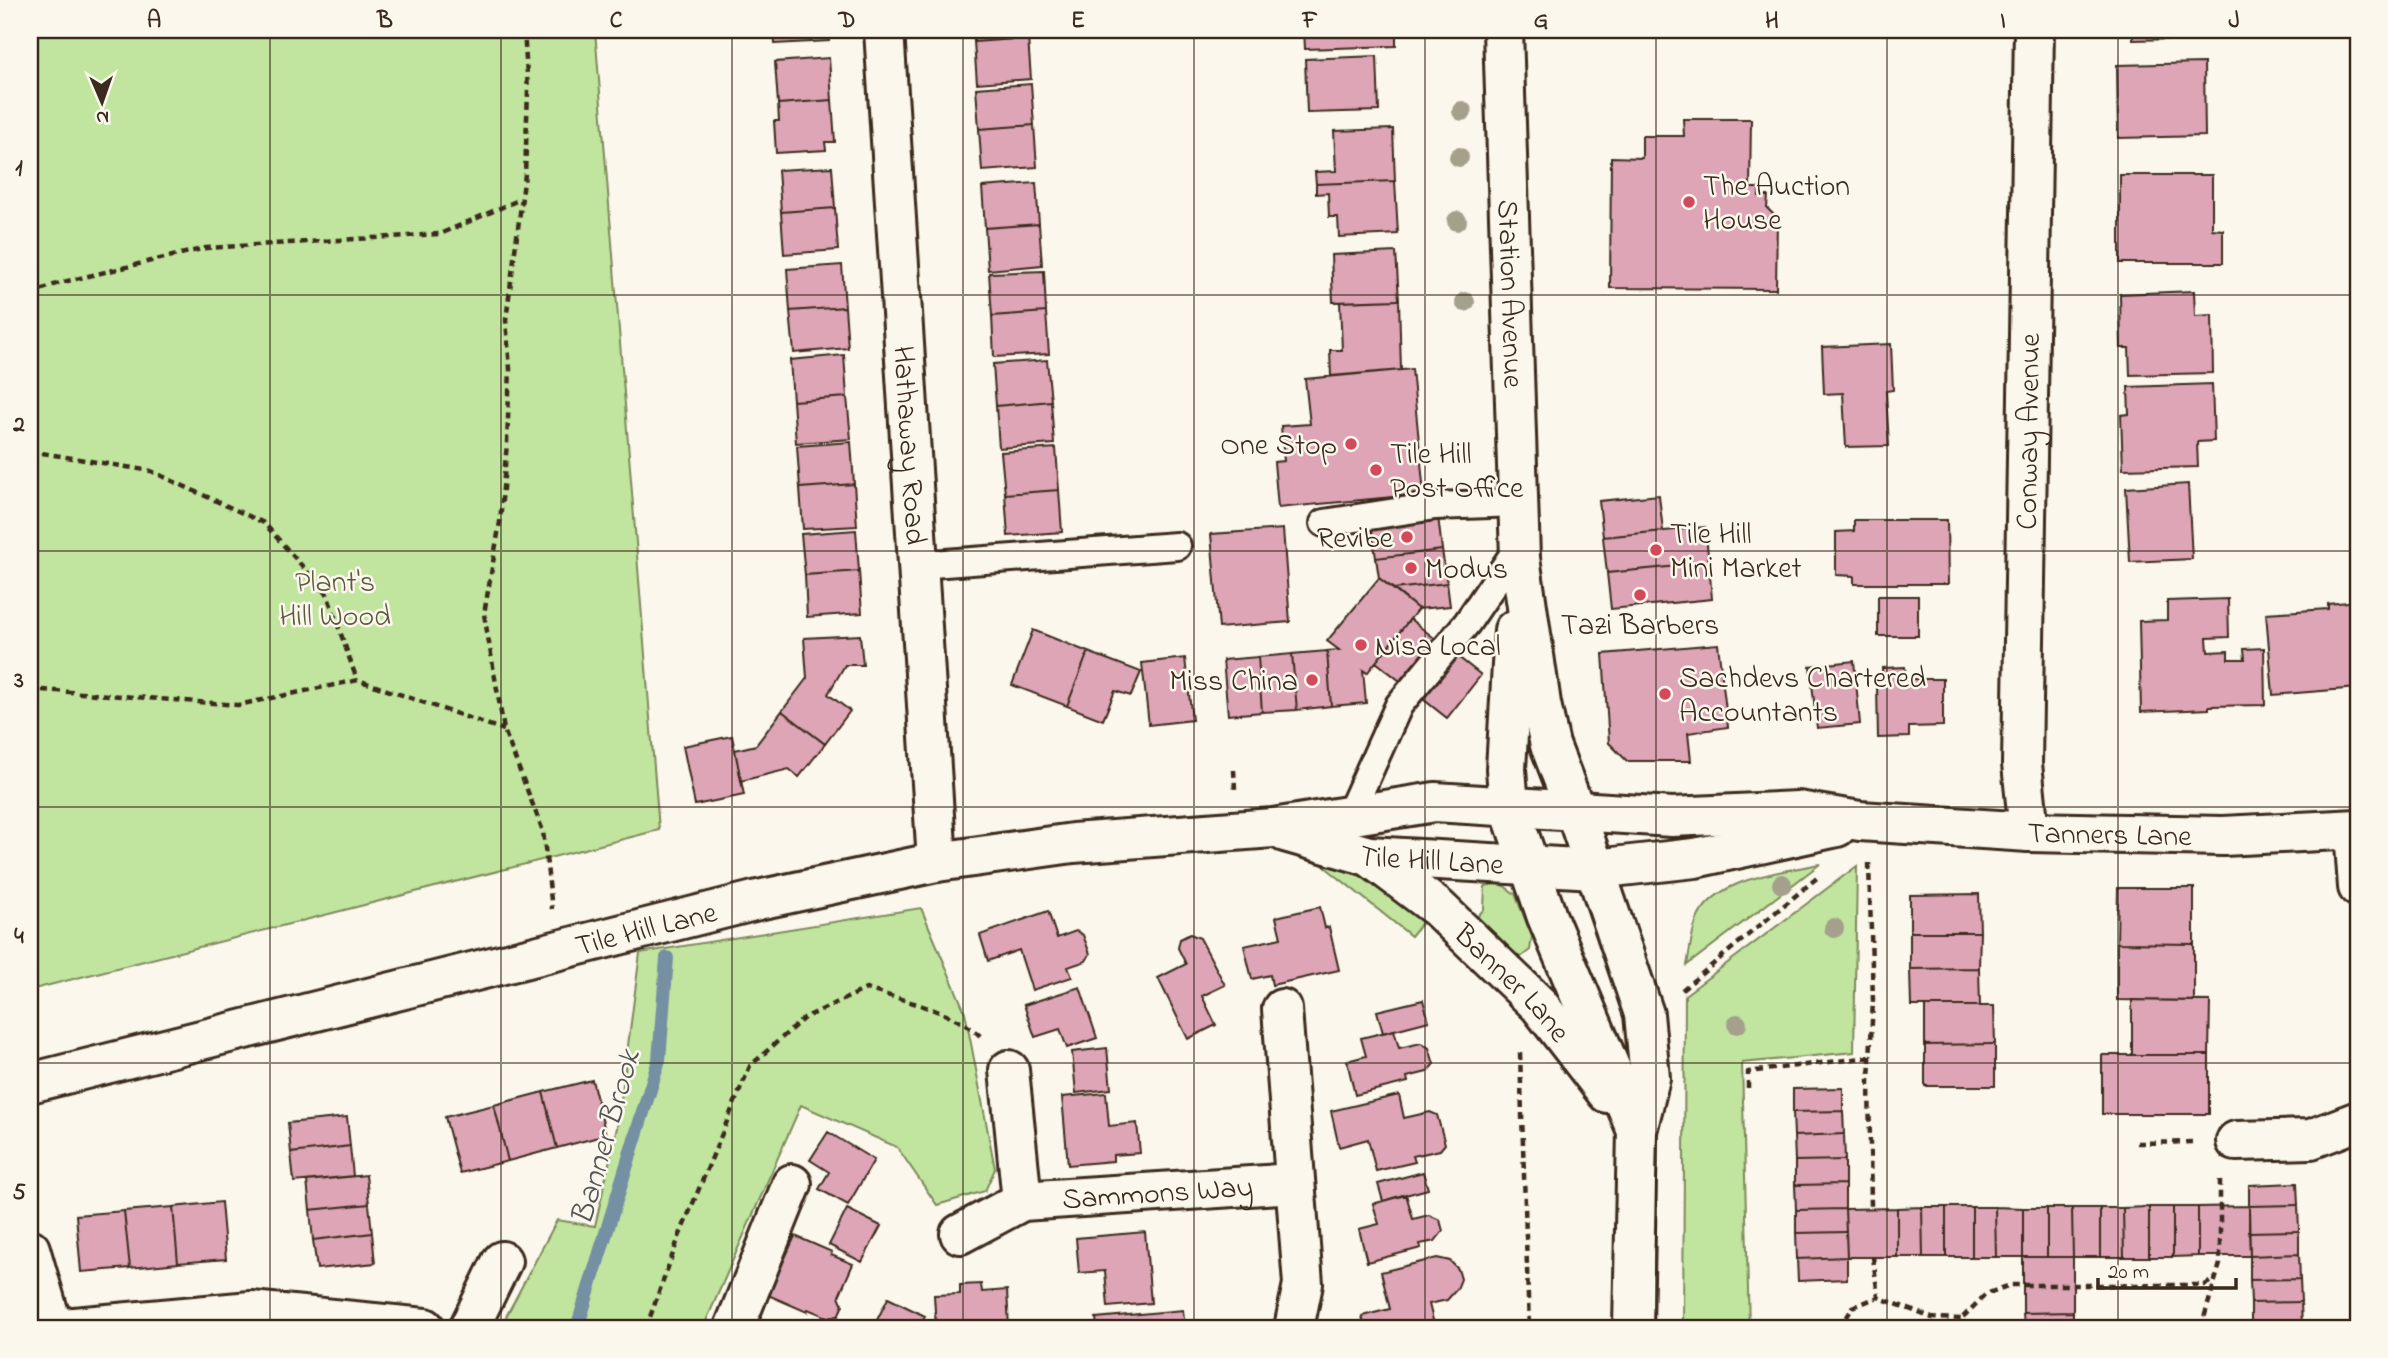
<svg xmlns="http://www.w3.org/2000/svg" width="2388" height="1358" font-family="'Indie Flower',sans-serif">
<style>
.green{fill:#c1e59e;stroke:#7e885e;stroke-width:2}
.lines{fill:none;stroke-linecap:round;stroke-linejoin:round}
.stream{stroke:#758fa3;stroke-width:14}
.building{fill:#dda5b6;stroke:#3b2a1e;stroke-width:2}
.lane-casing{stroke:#3b2a1e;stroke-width:32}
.street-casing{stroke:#3b2a1e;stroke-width:44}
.secondary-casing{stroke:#3b2a1e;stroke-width:44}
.path{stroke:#3b2a1e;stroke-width:4.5;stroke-dasharray:7 5;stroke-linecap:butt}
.lane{stroke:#fbf7ec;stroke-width:26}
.street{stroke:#fbf7ec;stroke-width:38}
.secondary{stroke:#fbf7ec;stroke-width:38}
.tree{fill:#a4a08c}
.grid{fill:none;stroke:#3b2a1e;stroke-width:2;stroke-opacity:0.55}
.poi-dot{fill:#d1495b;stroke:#fbf7ec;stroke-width:2.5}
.labels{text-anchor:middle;stroke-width:5;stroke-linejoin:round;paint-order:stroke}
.poi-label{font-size:30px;fill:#3b2a1e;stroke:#fbf7ec;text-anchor:start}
.street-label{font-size:30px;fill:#3b2a1e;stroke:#fbf7ec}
.park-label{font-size:30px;fill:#5c593e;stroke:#fbf7ec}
.water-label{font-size:32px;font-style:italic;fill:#535455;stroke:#fbf7ec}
.neatline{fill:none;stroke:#3b2a1e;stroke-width:2.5}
.grid-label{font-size:23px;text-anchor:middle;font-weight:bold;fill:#3b2a1e}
</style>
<rect width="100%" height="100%" fill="#fbf7ec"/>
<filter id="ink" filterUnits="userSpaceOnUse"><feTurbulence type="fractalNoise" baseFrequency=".0143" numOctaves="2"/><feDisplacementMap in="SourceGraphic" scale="14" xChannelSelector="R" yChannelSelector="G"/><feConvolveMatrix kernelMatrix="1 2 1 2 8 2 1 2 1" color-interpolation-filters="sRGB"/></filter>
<g filter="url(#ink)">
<path class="green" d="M 30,30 L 595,30 L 659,830 L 30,990 Z
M 1319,862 L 1399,889 L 1429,914 L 1411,936 Z
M 1820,864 L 1687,965 C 1690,951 1691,935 1696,922 C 1712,878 1781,872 1820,864 Z
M 1857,866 L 1854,1052 L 1742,1063 L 1749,1328 L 1683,1328 L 1685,995 Z
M 1500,883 L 1515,894 L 1532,937 L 1530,950 L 1517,960 L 1471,924 L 1484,909 L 1485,886 Z
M 921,908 L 965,1012 L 995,1169 L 985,1191 L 937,1205 L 897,1147 L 801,1105 L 703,1328 L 500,1328 L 557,1220 L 595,1226 L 618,1123 L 640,953 Z"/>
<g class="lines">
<path class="stream" d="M 577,1328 L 659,1060 L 667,958"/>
</g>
<path class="building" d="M 774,30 L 829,30 L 829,41 L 775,44 Z
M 973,30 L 1028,30 L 1028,38 L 974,42 Z
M 1304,30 L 1396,30 L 1396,46 L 1305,49 Z
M 2133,30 L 2219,30 L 2219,38 L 2133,40 Z
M 1028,38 L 1031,79 L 977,83 L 974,42 Z
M 1377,56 L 1379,111 L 1307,113 L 1305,59 Z
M 829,58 L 832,100 L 778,104 L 775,62 Z
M 2204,63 L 2205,136 L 2118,138 L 2117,65 Z
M 1031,84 L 1034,125 L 979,129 L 976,88 Z
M 832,100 L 835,142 L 825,142 L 826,150 L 776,153 L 774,121 L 779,121 L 778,104 Z
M 1683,119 L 1751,119 L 1750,188 L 1759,188 L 1759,196 L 1768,196 L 1767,208 L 1777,218 L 1776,289 L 1610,288 L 1611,157 L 1642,158 L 1642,136 L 1684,136 Z
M 1034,125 L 1037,167 L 982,171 L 979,129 Z
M 1393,129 L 1395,181 L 1316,184 L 1315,172 L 1336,171 L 1334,131 Z
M 832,167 L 835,208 L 781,212 L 778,170 Z
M 2120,175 L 2212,175 L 2212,229 L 2223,230 L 2223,263 L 2120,263 Z
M 1395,181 L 1398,234 L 1339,237 L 1338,217 L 1329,217 L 1328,193 L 1316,194 L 1316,184 Z
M 1036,183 L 1039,224 L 985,228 L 982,187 Z
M 835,208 L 838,250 L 784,254 L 781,212 Z
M 1039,224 L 1042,265 L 988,270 L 985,228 Z
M 1396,252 L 1399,300 L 1333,302 L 1331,255 Z
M 842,265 L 845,307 L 790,311 L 787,269 Z
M 1044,271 L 1046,312 L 992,316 L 989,273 Z
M 2194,291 L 2195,316 L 2212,315 L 2213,373 L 2130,375 L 2129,348 L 2121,348 L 2120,294 Z
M 1399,300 L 1401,370 L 1331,376 L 1330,350 L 1342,350 L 1340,302 Z
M 845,307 L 848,348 L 794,353 L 790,311 Z
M 1046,312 L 1049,354 L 994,357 L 992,316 Z
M 1891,344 L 1893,390 L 1886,391 L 1889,446 L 1846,447 L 1843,393 L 1824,394 L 1822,347 Z
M 844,355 L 847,397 L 793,401 L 790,360 Z
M 1047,360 L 1051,401 L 996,406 L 993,364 Z
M 1412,369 L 1424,494 L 1278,508 L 1274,462 L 1284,461 L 1281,426 L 1310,424 L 1305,379 Z
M 2212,384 L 2214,441 L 2197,442 L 2198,467 L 2123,469 L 2121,415 L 2129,414 L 2128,387 Z
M 847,397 L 851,439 L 796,443 L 793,401 Z
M 1051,401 L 1054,444 L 999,448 L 996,406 Z
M 851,442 L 854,484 L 800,488 L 797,446 Z
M 1056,448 L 1059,490 L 1005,494 L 1001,452 Z
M 854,484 L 857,526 L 803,529 L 800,488 Z
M 2188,484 L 2192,559 L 2130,562 L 2126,488 Z
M 1059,490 L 1062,532 L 1008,536 L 1005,494 Z
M 1659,495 L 1663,531 L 1603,537 L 1599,501 Z
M 1438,516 L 1442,550 L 1376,558 L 1371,525 Z
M 1854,520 L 1947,520 L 1948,584 L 1854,584 L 1854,576 L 1836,575 L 1836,532 L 1854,531 Z
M 1705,527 L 1709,563 L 1607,573 L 1603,537 Z
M 1283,529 L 1290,622 L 1219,628 L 1211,534 Z
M 856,530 L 859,571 L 805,575 L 801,534 Z
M 1442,550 L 1447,583 L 1394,589 L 1379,578 L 1376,558 Z
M 1709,563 L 1712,599 L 1611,609 L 1607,573 Z
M 859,571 L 862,613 L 807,617 L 805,575 Z
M 1379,578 L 1418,609 L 1367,673 L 1363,670 L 1366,703 L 1331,706 L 1327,651 L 1339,650 L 1327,641 Z
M 1447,583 L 1450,606 L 1418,609 L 1394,589 Z
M 1878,596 L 1918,596 L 1918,636 L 1878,636 Z
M 2228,599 L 2229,637 L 2207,638 L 2208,652 L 2228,651 L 2228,659 L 2245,659 L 2244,649 L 2264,648 L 2265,705 L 2209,706 L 2209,709 L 2141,712 L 2139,621 L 2167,620 L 2167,601 Z
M 2358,601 L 2358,688 L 2273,695 L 2266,613 L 2328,609 L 2328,604 Z
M 1410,619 L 1481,675 L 1447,718 L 1376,662 Z
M 1033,630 L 1088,652 L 1067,706 L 1012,685 Z
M 860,635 L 863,665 L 845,665 L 828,694 L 850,711 L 825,744 L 782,711 L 807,678 L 804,638 Z
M 1718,644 L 1728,727 L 1688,733 L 1691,761 L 1627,761 L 1609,743 L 1603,654 Z
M 1327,651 L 1331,706 L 1297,710 L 1292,654 Z
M 1088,652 L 1141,672 L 1131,696 L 1115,691 L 1103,720 L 1067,706 Z
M 1292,654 L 1297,710 L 1262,712 L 1258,657 Z
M 1258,657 L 1262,712 L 1228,715 L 1223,660 Z
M 1185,658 L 1192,720 L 1149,725 L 1142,663 Z
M 1854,661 L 1860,724 L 1817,728 L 1810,666 Z
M 1905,667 L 1906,679 L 1943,679 L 1943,726 L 1909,727 L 1909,737 L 1878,738 L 1877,686 L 1882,686 L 1882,668 Z
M 782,711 L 825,744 L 799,777 L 789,769 L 741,781 L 735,750 L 756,745 Z
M 732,736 L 744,795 L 695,805 L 683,746 Z
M 2118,888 L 2194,888 L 2194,944 L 2117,943 Z
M 1979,894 L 1980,932 L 1910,932 L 1910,895 Z
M 1320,907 L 1325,928 L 1329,927 L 1339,970 L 1272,985 L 1270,975 L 1252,979 L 1244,946 L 1281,938 L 1276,917 Z
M 1048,911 L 1057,938 L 1076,931 L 1083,935 L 1090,954 L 1086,961 L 1068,967 L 1072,977 L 1032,990 L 1019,950 L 988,961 L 980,935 Z
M 1910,932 L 1980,932 L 1979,968 L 1910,969 Z
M 1190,934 L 1200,938 L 1225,985 L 1202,996 L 1216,1025 L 1188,1039 L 1158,978 L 1186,964 L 1178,948 L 1180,939 Z
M 2117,943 L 2194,944 L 2194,1001 L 2117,1000 Z
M 1979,968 L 1980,1006 L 1911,1006 L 1910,969 Z
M 1080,987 L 1097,1038 L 1067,1048 L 1060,1029 L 1035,1037 L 1024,1005 Z
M 1423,1000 L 1429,1021 L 1383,1033 L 1377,1011 Z
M 2132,1000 L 2210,1001 L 2209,1055 L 2132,1055 Z
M 1925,1006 L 1994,1006 L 1995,1044 L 1925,1045 Z
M 1394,1030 L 1399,1048 L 1421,1043 L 1429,1048 L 1434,1064 L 1427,1072 L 1407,1077 L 1408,1082 L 1355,1095 L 1347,1061 L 1366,1056 L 1361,1038 Z
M 1995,1044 L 1995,1086 L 1925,1086 L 1925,1045 Z
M 1107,1048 L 1111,1089 L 1076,1093 L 1072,1052 Z
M 2102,1055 L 2209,1055 L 2209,1114 L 2102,1114 Z
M 592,1080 L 606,1135 L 557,1148 L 543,1092 Z
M 1843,1088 L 1843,1111 L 1793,1112 L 1793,1089 Z
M 543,1092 L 557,1148 L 508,1161 L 494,1105 Z
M 1106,1093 L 1109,1126 L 1137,1123 L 1140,1153 L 1113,1155 L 1113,1161 L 1068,1165 L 1062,1097 Z
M 1399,1095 L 1404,1118 L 1430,1112 L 1437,1115 L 1445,1144 L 1440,1150 L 1413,1156 L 1415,1162 L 1376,1171 L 1368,1139 L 1339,1147 L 1331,1111 Z
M 494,1105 L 508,1161 L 460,1173 L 445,1117 Z
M 1843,1111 L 1844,1134 L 1794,1136 L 1793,1112 Z
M 347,1117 L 350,1146 L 291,1153 L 288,1123 Z
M 828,1132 L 874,1160 L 848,1205 L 819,1189 L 829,1172 L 810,1160 Z
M 1844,1134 L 1845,1160 L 1795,1161 L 1794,1136 Z
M 350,1146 L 353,1176 L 294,1182 L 291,1153 Z
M 1845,1160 L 1845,1184 L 1795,1185 L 1795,1161 Z
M 1423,1172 L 1428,1189 L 1383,1201 L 1378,1184 Z
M 366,1175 L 369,1204 L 310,1210 L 307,1181 Z
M 2297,1183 L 2298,1205 L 2249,1206 L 2249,1185 Z
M 1845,1184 L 1845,1209 L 1796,1210 L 1795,1185 Z
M 1406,1194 L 1413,1219 L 1429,1215 L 1440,1220 L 1443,1231 L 1435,1241 L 1420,1244 L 1421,1248 L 1367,1262 L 1359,1229 L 1379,1224 L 1373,1204 Z
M 221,1202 L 226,1259 L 178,1263 L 173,1207 Z
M 369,1204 L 372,1233 L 313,1240 L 310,1210 Z
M 2298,1205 L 2299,1231 L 2249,1232 L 2249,1206 Z
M 2249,1206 L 2250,1256 L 2198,1256 L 2198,1207 Z
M 173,1207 L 178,1263 L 130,1268 L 124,1211 Z
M 1922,1207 L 1923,1257 L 1897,1257 L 1897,1208 Z
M 1922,1207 L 1946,1207 L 1946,1257 L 1923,1257 Z
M 1946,1207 L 1972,1207 L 1972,1257 L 1946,1257 Z
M 1972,1207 L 1995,1207 L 1996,1257 L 1972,1257 Z
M 1995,1207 L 2023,1208 L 2023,1257 L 1996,1257 Z
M 2149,1207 L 2173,1207 L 2173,1257 L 2149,1257 Z
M 2149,1207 L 2149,1257 L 2124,1257 L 2123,1208 Z
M 2173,1207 L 2198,1207 L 2198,1256 L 2173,1257 Z
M 1897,1208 L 1897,1257 L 1847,1257 L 1845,1209 Z
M 2023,1208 L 2047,1208 L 2047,1257 L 2023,1257 Z
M 2047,1208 L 2072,1208 L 2073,1257 L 2047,1257 Z
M 2072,1208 L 2100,1208 L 2100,1257 L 2073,1257 Z
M 2100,1208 L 2123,1208 L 2124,1257 L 2100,1257 Z
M 847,1209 L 881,1226 L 862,1262 L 829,1245 Z
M 1845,1209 L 1846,1232 L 1796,1233 L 1796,1210 Z
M 124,1211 L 130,1268 L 81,1272 L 76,1215 Z
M 2299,1231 L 2299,1254 L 2250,1256 L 2249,1232 Z
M 1145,1232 L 1151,1303 L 1108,1307 L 1105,1271 L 1079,1273 L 1076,1238 Z
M 1846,1232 L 1847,1257 L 1797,1259 L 1796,1233 Z
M 372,1233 L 375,1263 L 317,1269 L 313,1240 Z
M 795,1236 L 832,1252 L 831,1255 L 853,1264 L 839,1296 L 843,1305 L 838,1316 L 827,1317 L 808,1309 L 807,1312 L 768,1295 Z
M 2299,1254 L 2300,1279 L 2250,1280 L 2250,1256 Z
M 1847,1257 L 1847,1279 L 1798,1281 L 1797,1259 Z
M 2023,1257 L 2073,1257 L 2073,1312 L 2023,1313 Z
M 1437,1258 L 1450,1261 L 1458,1269 L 1461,1279 L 1457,1289 L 1447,1300 L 1429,1304 L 1435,1328 L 1365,1328 L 1362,1316 L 1390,1309 L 1381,1272 Z
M 2300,1279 L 2301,1302 L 2251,1303 L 2250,1280 Z
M 981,1284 L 982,1292 L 1007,1290 L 1009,1328 L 936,1328 L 934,1295 L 960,1294 L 960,1285 Z
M 888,1298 L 925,1316 L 919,1328 L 873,1328 Z
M 2301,1302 L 2302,1328 L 2251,1328 L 2251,1303 Z
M 1183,1310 L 1185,1328 L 1097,1328 L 1096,1318 Z
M 2073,1312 L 2073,1328 L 2024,1328 L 2023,1313 Z"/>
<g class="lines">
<g class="lane-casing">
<path id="lane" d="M 1324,523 L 1435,506 L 1518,503
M 918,565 L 1177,546
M 1349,816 L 1399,705 L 1467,623 L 1519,546"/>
</g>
<g class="street-casing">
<g id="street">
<path id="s1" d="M 884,30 L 937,862"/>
<path d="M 2354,830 L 2358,887"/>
<path id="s2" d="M 2029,832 L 2022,764 L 2034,30"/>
<path d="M 1282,1009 L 1303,1284 L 1294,1328"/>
<path d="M 1009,1070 L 1022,1201"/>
<path d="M 2236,1141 L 2311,1139 L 2358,1121"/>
<path id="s3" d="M 960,1234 L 1022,1201 L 1294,1183"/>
<path d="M 30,1249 L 53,1328"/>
<path d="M 63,1328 L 251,1311 L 425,1328"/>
<path d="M 469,1328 L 502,1261"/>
<path d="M 734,1328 L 792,1184"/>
</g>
</g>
<g class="secondary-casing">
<g id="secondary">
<path id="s4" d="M 1503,30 L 1520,558 L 1541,704 L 1550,745 L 1575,810 L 1644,1014 L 1650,1078 L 1637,1131 L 1633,1328"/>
<path d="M 1514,630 L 1506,769 L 1509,806 L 1547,917 L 1637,1131"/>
<path id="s5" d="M 1285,832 L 1369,856 L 1595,869 L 1695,858 L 1837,827"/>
<path id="s6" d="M 1369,856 L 1438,908 L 1539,1005 L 1607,1093"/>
<path id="s7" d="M 30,1083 L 758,900 L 937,862 L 1073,843 L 1273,828 L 1435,802 L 1672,817 L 1798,811 L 1860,821 L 2029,832 L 2223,836 L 2358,829"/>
</g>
</g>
<path class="path" d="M 524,30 L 528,90 L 525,174 L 506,320 L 510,369 L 507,443 L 500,522 L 484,614 L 504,730 L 543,831 L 552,909
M 30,294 L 59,283 L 206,248 L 440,234 L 521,199
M 30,451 L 151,471 L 264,523 L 327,594 L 357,680
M 30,689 L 238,705 L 358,680 L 504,730
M 1234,770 L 1235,789
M 1869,863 L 1873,1001 L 1869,1080 L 1871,1208
M 1682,990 L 1818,877
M 1520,1053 L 1529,1328
M 1748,1088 L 1748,1072 L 1870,1057
M 2137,1143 L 2196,1142
M 1873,1257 L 1878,1297 L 1932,1318 L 1961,1319
M 646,1328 L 679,1237 L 750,1066 L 804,1018 L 866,989 C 899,999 961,1013 983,1039
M 1840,1328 L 1853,1307 L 1878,1297
M 1963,1328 L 1961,1319 L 1986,1294 L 2010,1285 L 2205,1285 L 2217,1277
M 2201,1328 L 2220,1264 L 2220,1180"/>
<use href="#lane" class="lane"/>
<use href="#street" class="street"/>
<use href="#secondary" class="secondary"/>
</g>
<g class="tree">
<circle cx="1462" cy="111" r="10"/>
<circle cx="1459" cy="157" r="10"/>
<circle cx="1457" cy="221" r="10"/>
<circle cx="1465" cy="302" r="10"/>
<circle cx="1782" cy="884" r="10"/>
<circle cx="1834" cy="928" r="10"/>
<circle cx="1737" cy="1024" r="10"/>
</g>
</g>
<path class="grid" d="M 270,30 L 270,1328M 501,30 L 501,1328M 732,30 L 732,1328M 963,30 L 963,1328M 1194,30 L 1194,1328M 1425,30 L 1425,1328M 1656,30 L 1656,1328M 1887,30 L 1887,1328M 2118,30 L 2118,1328M 30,295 L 2358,295M 30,551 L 2358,551M 30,807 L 2358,807M 30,1063 L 2358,1063"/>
<g class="poi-dot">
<circle cx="1689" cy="202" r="7"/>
<circle cx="1351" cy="444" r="7"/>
<circle cx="1376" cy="470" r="7"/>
<circle cx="1407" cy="537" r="7"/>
<circle cx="1656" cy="550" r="7"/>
<circle cx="1411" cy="568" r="7"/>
<circle cx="1640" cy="595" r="7"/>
<circle cx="1361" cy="645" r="7"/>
<circle cx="1312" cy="680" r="7"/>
<circle cx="1665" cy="694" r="7"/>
</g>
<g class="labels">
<g class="poi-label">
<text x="1703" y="195">The Auction<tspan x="1703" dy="34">House</tspan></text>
<text x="1337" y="454" text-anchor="end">One Stop</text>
<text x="1390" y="463">Tile Hill<tspan x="1390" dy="34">Post Office</tspan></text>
<text x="1670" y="543">Tile Hill<tspan x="1670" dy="34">Mini Market</tspan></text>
<text x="1393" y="547" text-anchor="end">Revibe</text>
<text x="1425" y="578">Modus</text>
<text x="1640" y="634" text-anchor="middle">Tazi Barbers</text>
<text x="1375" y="655">Nisa Local</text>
<text x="1679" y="687">Sachdevs Chartered<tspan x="1679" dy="34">Accountants</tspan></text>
<text x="1298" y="690" text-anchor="end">Miss China</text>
</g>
<g class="street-label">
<text dy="10" stroke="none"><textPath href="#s4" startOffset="264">Station Avenue</textPath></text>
<text dy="10" stroke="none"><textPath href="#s2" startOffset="401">Conway Avenue</textPath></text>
<text dy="10" stroke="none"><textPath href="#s1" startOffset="416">Hathaway Road</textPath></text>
<text dy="10" stroke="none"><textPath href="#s7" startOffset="2112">Tanners Lane</textPath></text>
<text dy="10" stroke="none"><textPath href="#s5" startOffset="150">Tile Hill Lane</textPath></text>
<text dy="10" stroke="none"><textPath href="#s7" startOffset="635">Tile Hill Lane</textPath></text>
<text dy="10" stroke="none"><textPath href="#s6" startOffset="192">Banner Lane</textPath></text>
<text dy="10" stroke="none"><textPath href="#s3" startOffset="206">Sammons Way</textPath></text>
</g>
<g class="park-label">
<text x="335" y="591">Plant's<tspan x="335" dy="34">Hill Wood</tspan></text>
</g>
<g class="water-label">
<text transform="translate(604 1137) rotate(-74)" y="11">Banner Brook</text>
</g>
</g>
<rect width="2388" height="1358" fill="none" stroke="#fbf7ec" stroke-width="77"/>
<g transform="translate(102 102) rotate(178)" stroke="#fbf7ec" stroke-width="5" paint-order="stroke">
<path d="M0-5L12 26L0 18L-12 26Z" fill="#3b2a1e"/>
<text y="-10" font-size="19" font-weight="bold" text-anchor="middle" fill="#3b2a1e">N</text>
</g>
<path d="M2098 1278v10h138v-10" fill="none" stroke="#3b2a1e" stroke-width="3.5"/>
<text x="2108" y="1278" font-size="21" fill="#3b2a1e" stroke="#fbf7ec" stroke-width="5" paint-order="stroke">20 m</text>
<rect x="38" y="38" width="2312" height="1282" class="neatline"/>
<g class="grid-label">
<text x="154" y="27">A</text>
<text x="385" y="27">B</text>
<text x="616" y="27">C</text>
<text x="847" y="27">D</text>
<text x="1078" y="27">E</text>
<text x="1310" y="27">F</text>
<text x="1541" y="27">G</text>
<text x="1772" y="27">H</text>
<text x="2003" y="27">I</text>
<text x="2234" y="27">J</text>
<text x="19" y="175">1</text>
<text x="19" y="431">2</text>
<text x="19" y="687">3</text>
<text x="19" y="943">4</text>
<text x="19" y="1199">5</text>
</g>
</svg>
